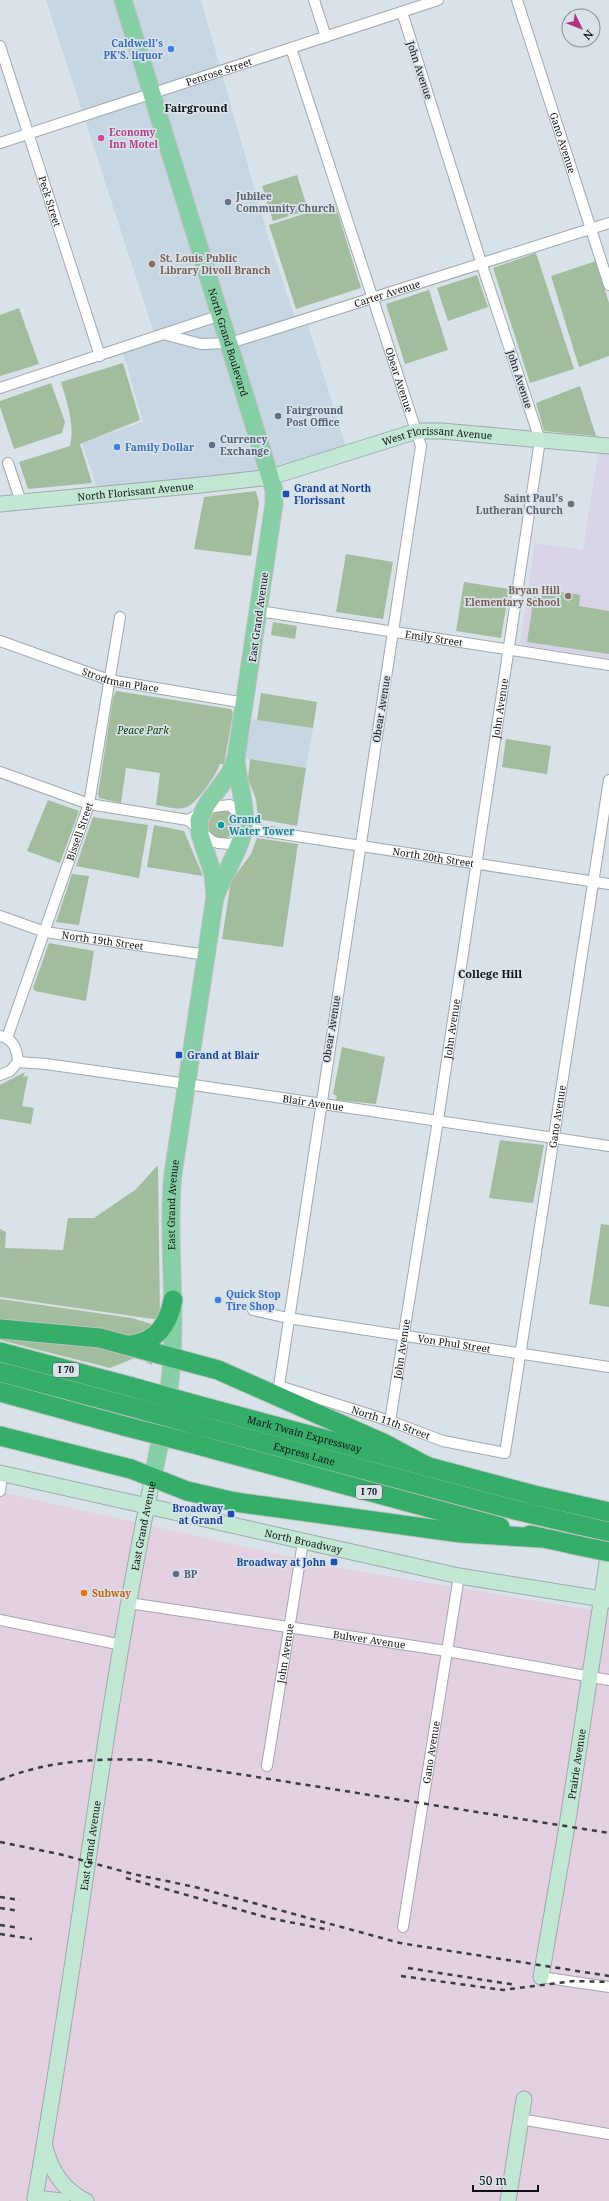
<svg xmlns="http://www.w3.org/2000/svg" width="609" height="2201" font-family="'Noto Serif',serif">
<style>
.built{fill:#c7d6e3}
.industrial{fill:#e3d0e0}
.education{fill:#d9d3e8}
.green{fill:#a1bd9e}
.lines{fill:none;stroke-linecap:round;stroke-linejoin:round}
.street-casing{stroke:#a0a8af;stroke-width:12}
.secondary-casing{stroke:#a0a8af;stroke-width:17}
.primary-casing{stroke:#c0c1c2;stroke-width:19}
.highway-casing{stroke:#c0c1c2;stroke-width:21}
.street{stroke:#fff;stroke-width:10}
.secondary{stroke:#c2e7d2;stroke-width:15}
.primary{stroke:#86cea5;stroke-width:17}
.highway{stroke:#35ae69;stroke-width:19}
.rail{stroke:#393d41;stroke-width:2.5;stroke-dasharray:5 5;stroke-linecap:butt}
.highway-bridge-casing{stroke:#c0c1c2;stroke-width:21;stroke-linecap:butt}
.highway-bridge{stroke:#35ae69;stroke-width:19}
.shop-dot{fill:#3f7fe0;stroke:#d9e2e9;stroke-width:1.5}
.hotel-dot{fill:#d1479c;stroke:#d9e2e9;stroke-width:1.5}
.worship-dot{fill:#6b7280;stroke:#d9e2e9;stroke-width:1.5}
.education-dot{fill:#8d6e63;stroke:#d9e2e9;stroke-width:1.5}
.service-dot{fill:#5c6f8a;stroke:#d9e2e9;stroke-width:1.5}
.transit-dot{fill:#1a4fb4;stroke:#d9e2e9;stroke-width:1.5}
.culture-dot{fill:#0f9aa8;stroke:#d9e2e9;stroke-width:1.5}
.food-dot{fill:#e8710a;stroke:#d9e2e9;stroke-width:1.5}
.labels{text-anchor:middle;stroke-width:3.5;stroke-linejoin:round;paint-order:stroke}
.shield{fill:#d9e2e9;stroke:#4b5054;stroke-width:1}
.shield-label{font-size:9px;font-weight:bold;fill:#0e1114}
.shop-label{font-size:10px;font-weight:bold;fill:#366cbe;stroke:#d9e2e9;text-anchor:start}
.street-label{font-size:10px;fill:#0e1114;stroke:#d9e2e9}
.hotel-label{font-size:10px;font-weight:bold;fill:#b23c85;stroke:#d9e2e9;text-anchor:start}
.worship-label{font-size:10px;font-weight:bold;fill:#5b616d;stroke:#d9e2e9;text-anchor:start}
.education-label{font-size:10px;font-weight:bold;fill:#785e54;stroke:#d9e2e9;text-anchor:start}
.service-label{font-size:10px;font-weight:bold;fill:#4e5e75;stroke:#d9e2e9;text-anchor:start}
.transit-label{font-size:10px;font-weight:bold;fill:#164399;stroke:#d9e2e9;text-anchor:start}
.park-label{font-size:10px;font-style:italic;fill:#014202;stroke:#d9e2e9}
.culture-label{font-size:10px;font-weight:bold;fill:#0d838f;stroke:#d9e2e9;text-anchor:start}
.food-label{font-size:10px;font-weight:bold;fill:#c56008;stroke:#d9e2e9;text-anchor:start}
.neighbourhood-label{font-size:11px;font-weight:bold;fill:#0e1114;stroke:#d9e2e9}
</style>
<rect width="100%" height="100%" fill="#d9e2e9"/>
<path class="built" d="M 46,0 L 201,0 L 270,243 L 296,322 L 306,319 L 348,453 L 249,473 L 97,488 L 82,443 L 143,422 L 125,359 L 119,348 L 155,336 Z
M 252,719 L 313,728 L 306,768 L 245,758 Z"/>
<path class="industrial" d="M 0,1492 L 344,1569 L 609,1613 L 609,2201 L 0,2201 Z"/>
<path class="education" d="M 598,453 L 609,454 L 609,658 L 522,645 L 520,642 L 535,543 L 583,550 Z"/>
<path class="green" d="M 297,175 L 308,210 L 273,221 L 262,186 Z
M 335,204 L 361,288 L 296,309 L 269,225 Z
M 536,253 L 574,369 L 530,383 L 493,268 Z
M 596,261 L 609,303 L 609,356 L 579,367 L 551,276 Z
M 477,275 L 488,307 L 448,321 L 437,288 Z
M 429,290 L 448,350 L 405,364 L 386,304 Z
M 19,308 L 39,364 L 0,376 L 0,315 Z
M 123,363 L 140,420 L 80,444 L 92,483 L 28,489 L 19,462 L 70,446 C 75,424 67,403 61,382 Z
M 51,383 L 65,422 L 62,433 L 14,449 L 0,407 L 0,401 Z
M 580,386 L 596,436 L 544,431 L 536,403 Z
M 256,491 L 259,503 L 251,556 L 194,549 L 204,497 Z
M 346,554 L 393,562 L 383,619 L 336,612 Z
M 464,582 L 509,589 L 501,638 L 456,631 Z
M 542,589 L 580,595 L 579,606 L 609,611 L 609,654 L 527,642 L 534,597 L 541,598 Z
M 273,622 L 297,626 L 295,639 L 271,635 Z
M 116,691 L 231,709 L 233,713 L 224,764 L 220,764 C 216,775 196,806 184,808 C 175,810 164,806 156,805 L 160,773 L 126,768 L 121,803 L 99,798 L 98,794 L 113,698 Z
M 261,693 L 317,702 L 313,728 L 257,720 Z
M 506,739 L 551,746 L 547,774 L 502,767 Z
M 250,759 L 306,768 L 297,826 L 258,819 L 256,799 L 248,779 Z
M 48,800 L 79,811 L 60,863 L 27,851 Z
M 222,810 L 231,813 L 236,826 L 232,835 L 224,839 L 211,835 L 207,826 L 213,813 Z
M 93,817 L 148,825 L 139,878 L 76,866 Z
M 154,825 L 184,831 L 203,876 L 147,867 Z
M 257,838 L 298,844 L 283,947 L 222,939 L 231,881 L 251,854 Z
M 72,874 L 89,876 L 79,925 L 56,922 Z
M 49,943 L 94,951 L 86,1001 L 35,991 L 33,988 Z
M 342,1047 L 385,1057 L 376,1104 L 336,1100 L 337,1096 L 333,1094 Z
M 25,1072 L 23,1077 L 28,1076 L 22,1106 L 34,1108 L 31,1124 L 0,1119 L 0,1085 Z
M 500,1140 L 544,1145 L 533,1203 L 489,1198 Z
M 158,1165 L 160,1320 L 0,1297 L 0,1229 L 6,1232 L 5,1248 L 63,1250 L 68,1218 L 94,1218 L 135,1190 Z
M 601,1224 L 609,1225 L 609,1307 L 589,1304 Z
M 0,1299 L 132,1318 L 158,1326 L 130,1340 L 0,1324 Z
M 0,1333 L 89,1341 L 152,1359 L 152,1365 L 137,1357 L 110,1368 L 0,1340 Z"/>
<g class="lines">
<g class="street-casing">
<g id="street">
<path d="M 314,0 L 326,37"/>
<path id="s1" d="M 517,0 L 609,285"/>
<path id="s2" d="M 0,46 L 100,356"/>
<path id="s3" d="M 291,48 L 421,446 L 279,1386 L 390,1421 L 443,1441 L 505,1453 L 609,780"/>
<path id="s4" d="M 0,143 L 438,0"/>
<path id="s5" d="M 163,334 L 201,344 L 230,343 L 609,223"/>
<path d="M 0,388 L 221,315"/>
<path d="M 8,463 L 21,502"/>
<path id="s6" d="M 259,611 L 609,665"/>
<path id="s7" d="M 0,641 L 109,680 L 245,703"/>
<path d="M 0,772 L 89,804 L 188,820 L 212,841 L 218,843 L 231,844 L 243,837"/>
<path id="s8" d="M 188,820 L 212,807 L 230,805 L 249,826 L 257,830 L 609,884"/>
<path id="s9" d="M 0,916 L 45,932 L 207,955"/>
<path d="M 0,1036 C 14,1039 17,1049 18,1062 L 10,1071 L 0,1075"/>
<path id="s10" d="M 7,1038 L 89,804 L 120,617"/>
<path id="s11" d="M 18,1062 L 46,1064 L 187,1084 L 609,1146"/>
<path id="s12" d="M 253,1310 L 288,1318 L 609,1367"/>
<path id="s13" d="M 390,1421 L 438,1120 L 540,440 L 481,262 L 402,12"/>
<path d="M 0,1491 L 2,1473"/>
<path id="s14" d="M 129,1603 L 447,1651 L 609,1680"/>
<path d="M 0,1620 L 122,1645"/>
<path id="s15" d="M 267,1766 L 303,1542"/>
<path id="s16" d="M 403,1927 L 459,1576"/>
<path d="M 541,1977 L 609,1987"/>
<path d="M 520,2119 L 609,2134"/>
</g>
</g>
<g class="secondary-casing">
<g id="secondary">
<path id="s17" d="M 0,504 L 201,485 L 271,477 L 417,431 L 442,431 L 609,446"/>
<path id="s18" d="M 0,1473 L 459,1576 L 609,1600"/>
<path id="s19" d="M 541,1977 L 567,1826 L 609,1550"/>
<path d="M 45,2147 C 51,2171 63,2190 86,2201"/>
<path id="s20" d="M 62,2201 L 35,2198 C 78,1958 103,1715 153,1476"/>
<path d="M 508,2201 L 524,2099"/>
</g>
</g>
<g class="primary-casing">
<g id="primary">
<path id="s21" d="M 123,0 L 274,490 L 274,504 L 236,758 C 237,781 247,805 244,828 C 241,848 223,876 215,897"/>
<path id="s22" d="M 153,1476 C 161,1437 170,1397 172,1356 C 176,1296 167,1234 173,1174 L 215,897 L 213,874 L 200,835 L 199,820 L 207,804 L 230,773 L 235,760"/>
</g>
</g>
<g class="highway-casing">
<g id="highway">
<path d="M 0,1329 L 100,1338 L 218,1370 L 383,1443 L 428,1467"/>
<path d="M 131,1345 C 157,1341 168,1325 173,1300"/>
<path d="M 0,1352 L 132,1387"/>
<path d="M 0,1372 L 128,1406"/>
<path d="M 0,1392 L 124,1426"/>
<path id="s23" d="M 204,1407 L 534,1495 L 609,1512"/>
<path id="s24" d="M 201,1426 L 515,1510 L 609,1532"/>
<path d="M 0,1436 L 131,1469 L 187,1491 L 235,1502 L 461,1533 L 541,1538"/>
<path d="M 198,1445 L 500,1527"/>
<path d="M 530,1535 L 580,1546"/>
</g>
</g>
<use href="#street" class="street"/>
<use href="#secondary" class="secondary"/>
<use href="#primary" class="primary"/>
<use href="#highway" class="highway"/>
<path class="rail" d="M 0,1780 C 48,1760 99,1758 150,1760 L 609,1833
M 0,1842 L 59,1854 L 133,1874 L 195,1887 L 400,1943 L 609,1976
M 126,1878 L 269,1918 L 330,1930
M 0,1897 L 20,1900
M 0,1908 L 19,1911
M 0,1925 L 19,1928
M 0,1934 L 32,1939
M 408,1968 L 516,1985
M 401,1976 L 503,1990 L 574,1981 L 609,1982"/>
<g class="highway-bridge-casing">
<path id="highway-bridge" d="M 132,1387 L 204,1407
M 128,1406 L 201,1426
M 124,1426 L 198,1445
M 580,1546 L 609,1552"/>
</g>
<use href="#highway-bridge" class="highway-bridge"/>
</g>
<g class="shop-dot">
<circle cx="171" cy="49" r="4"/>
<circle cx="117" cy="447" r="4"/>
<circle cx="218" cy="1300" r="4"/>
</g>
<circle class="hotel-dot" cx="101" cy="138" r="4"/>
<g class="worship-dot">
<circle cx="228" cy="202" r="4"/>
<circle cx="571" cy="504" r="4"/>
</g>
<g class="education-dot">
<circle cx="152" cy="264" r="4"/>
<circle cx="568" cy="596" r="4"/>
</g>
<g class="service-dot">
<circle cx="278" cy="416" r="4"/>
<circle cx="212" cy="445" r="4"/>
<circle cx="176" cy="1574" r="4"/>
</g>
<g class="transit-dot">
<rect x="282" y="490" width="8" height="8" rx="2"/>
<rect x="175" y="1051" width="8" height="8" rx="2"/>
<rect x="227" y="1510" width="8" height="8" rx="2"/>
<rect x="330" y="1558" width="8" height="8" rx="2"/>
</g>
<circle class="culture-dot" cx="221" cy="825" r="4"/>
<circle class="food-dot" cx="84" cy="1593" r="4"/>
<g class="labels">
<g class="shield">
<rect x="53" y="1363" width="26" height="14" rx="3"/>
<rect x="356" y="1485" width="26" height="14" rx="3"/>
</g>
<g class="shield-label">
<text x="66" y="1373">I 70</text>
<text x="369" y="1495">I 70</text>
</g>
<g class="shop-label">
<text x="163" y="47" text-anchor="end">Caldwell's<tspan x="163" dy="12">PK'S. liquor</tspan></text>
<text x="125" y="451">Family Dollar</text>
<text x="226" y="1298">Quick Stop<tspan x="226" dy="12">Tire Shop</tspan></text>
</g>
<g class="street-label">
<text transform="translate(420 70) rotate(72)" y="4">John Avenue</text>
<text dy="4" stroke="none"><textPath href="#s4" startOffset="230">Penrose Street</textPath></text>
<text dy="4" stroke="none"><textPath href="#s1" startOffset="150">Gano Avenue</textPath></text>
<text dy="4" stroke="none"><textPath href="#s2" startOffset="163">Peck Street</textPath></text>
<text dy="4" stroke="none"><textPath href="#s5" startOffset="233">Carter Avenue</textPath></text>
<text dy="4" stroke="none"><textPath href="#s21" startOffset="358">North Grand Boulevard</textPath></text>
<text dy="4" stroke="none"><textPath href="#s3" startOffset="349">Obear Avenue</textPath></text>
<text transform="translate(520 379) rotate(72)" y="4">John Avenue</text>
<text dy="4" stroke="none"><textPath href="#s17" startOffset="445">West Florissant Avenue</textPath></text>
<text dy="4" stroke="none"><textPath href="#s17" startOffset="136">North Florissant Avenue</textPath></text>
<text transform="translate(258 617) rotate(-82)" y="4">East Grand Avenue</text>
<text dy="4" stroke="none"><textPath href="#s6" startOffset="177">Emily Street</textPath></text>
<text dy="4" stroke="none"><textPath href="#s7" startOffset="127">Strodtman Place</textPath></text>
<text dy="4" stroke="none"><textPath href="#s13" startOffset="721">John Avenue</textPath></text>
<text transform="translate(381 709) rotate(-81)" y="4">Obear Avenue</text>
<text dy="4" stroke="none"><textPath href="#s10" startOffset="219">Bissell Street</textPath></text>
<text dy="4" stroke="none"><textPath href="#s8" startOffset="261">North 20th Street</textPath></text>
<text dy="4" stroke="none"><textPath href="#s9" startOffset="106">North 19th Street</textPath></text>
<text transform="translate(331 1029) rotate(-81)" y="4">Obear Avenue</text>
<text dy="4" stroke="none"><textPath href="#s13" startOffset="397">John Avenue</textPath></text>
<text dy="4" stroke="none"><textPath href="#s11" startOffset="298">Blair Avenue</textPath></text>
<text dy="4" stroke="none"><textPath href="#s3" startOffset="1946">Gano Avenue</textPath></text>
<text dy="4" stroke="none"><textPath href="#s22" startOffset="273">East Grand Avenue</textPath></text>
<text dy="4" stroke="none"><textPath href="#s12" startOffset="204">Von Phul Street</textPath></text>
<text dy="4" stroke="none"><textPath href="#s13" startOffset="73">John Avenue</textPath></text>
<text dy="4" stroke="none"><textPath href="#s3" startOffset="1487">North 11th Street</textPath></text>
<text dy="4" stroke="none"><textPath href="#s23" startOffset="104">Mark Twain Expressway</textPath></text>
<text dy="4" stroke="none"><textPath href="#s24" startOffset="107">Express Lane</textPath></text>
<text dy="4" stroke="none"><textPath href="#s20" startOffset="708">East Grand Avenue</textPath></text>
<text dy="4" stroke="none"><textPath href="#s18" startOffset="311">North Broadway</textPath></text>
<text dy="4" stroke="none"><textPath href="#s14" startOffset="243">Bulwer Avenue</textPath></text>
<text dy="4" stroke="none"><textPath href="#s15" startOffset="114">John Avenue</textPath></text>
<text dy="4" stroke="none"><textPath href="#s16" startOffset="177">Gano Avenue</textPath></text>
<text dy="4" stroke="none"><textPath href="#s19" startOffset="216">Prairie Avenue</textPath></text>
<text dy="4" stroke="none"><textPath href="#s20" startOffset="384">East Grand Avenue</textPath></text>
</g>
<g class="hotel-label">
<text x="109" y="136">Economy<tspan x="109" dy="12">Inn Motel</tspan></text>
</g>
<g class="worship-label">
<text x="236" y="200">Jubilee<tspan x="236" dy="12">Community Church</tspan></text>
<text x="563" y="502" text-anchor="end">Saint Paul's<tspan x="563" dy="12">Lutheran Church</tspan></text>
</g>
<g class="education-label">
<text x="160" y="262">St. Louis Public<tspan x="160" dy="12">Library Divoll Branch</tspan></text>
<text x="560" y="594" text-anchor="end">Bryan Hill<tspan x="560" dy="12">Elementary School</tspan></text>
</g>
<g class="service-label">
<text x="286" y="414">Fairground<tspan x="286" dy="12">Post Office</tspan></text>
<text x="220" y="443">Currency<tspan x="220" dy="12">Exchange</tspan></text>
<text x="184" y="1578">BP</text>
</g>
<g class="transit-label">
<text x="294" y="492">Grand at North<tspan x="294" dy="12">Florissant</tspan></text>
<text x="187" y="1059">Grand at Blair</text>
<text x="223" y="1512" text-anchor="end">Broadway<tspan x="223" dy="12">at Grand</tspan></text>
<text x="326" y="1566" text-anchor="end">Broadway at John</text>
</g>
<g class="park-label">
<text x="143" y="734">Peace Park</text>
</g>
<g class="culture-label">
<text x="229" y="823">Grand<tspan x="229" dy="12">Water Tower</tspan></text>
</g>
<g class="food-label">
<text x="92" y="1597">Subway</text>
</g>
<g class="neighbourhood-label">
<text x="196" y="112">Fairground</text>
<text x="490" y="978">College Hill</text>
</g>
</g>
<g transform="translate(581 28) rotate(133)"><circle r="19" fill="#d9e2e9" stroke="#888e94"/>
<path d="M0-3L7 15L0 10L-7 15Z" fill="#b13484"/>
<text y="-6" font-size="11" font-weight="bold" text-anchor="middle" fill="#0e1114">N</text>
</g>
<path d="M473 2185v6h65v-6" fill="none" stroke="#0e1114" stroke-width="2"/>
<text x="479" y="2185" font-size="12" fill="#0e1114" stroke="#d9e2e9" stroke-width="3" paint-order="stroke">50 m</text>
</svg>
